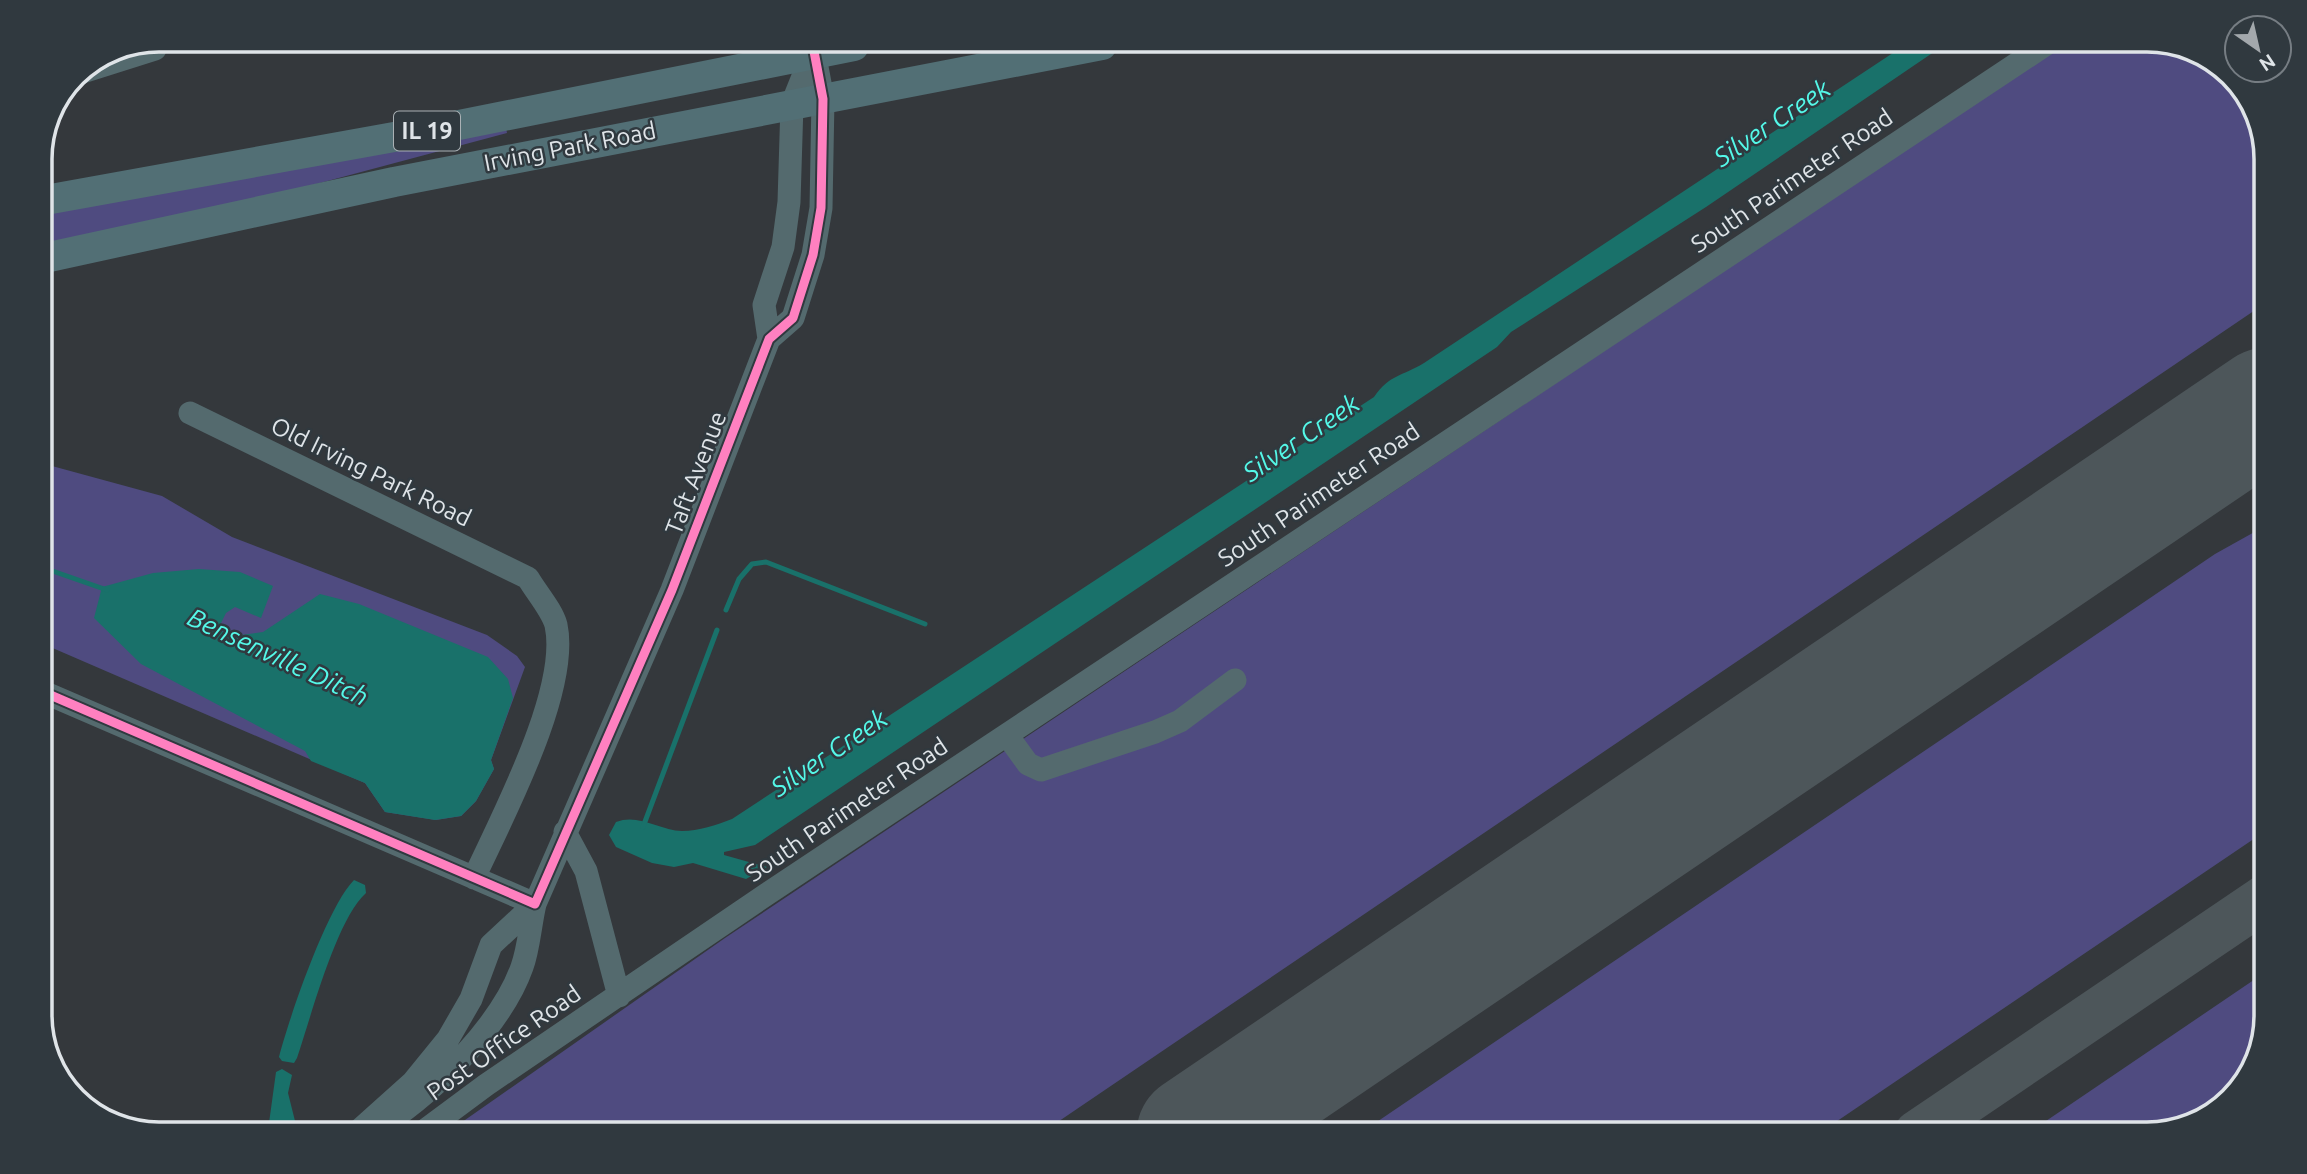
<svg xmlns="http://www.w3.org/2000/svg" width="2307" height="1174" font-family="Ubuntu,sans-serif">
<style>
.green{fill:#4f4b80}
.water{fill:#19716a}
.lines{fill:none;stroke-linecap:round;stroke-linejoin:round}
.stream{stroke:#19716a;stroke-width:5}
.taxiway{stroke:#4d565a;stroke-width:47}
.runway{stroke:#4d565a;stroke-width:119}
.minor{stroke:#546a6e;stroke-width:23}
.major{stroke:#526f75;stroke-width:30}
.cycleway-casing{stroke:#30393f;stroke-width:13}
.cycleway{stroke:#ff80c0;stroke-width:9}
.labels{text-anchor:middle;stroke-width:5;stroke-linejoin:round;paint-order:stroke}
.shield{fill:#30393f;stroke:#aab1b5;stroke-width:2}
.shield-label{font-size:23px;font-weight:bold;fill:#dfe4e8}
.street-label{font-size:24px;fill:#dfe4e8;stroke:#30393f}
.water-label{font-size:26px;font-style:italic;fill:#54f8e8;stroke:#30393f}
.rim{fill:none;stroke:#dfe4e8;stroke-width:3.5}
</style>
<rect width="100%" height="100%" fill="#34383c"/>
<path class="green" d="M 2148,40 L 2200,52 L 2246,93 L 2267,152 L 2267,302 L 1040,1134 L 445,1134 L 725,938 L 2068,41 Z
M 506,128 L 507,133 L 305,187 L 40,246 L 40,214 Z
M 41,463 L 162,496 L 232,537 L 487,635 L 517,656 L 525,667 L 491,760 L 494,769 L 476,801 L 461,816 L 436,820 L 385,812 L 365,783 L 41,643 Z
M 2267,525 L 2267,830 L 1818,1134 L 1359,1134 L 2215,554 Z
M 2267,971 L 2267,1015 L 2255,1067 L 2213,1114 L 2148,1134 L 2027,1134 Z"/>
<path class="water" d="M 1911,41 L 1950,41 L 1706,207 L 1511,332 L 1497,347 L 755,845 L 724,852 L 724,855 L 767,867 L 746,879 L 693,863 L 674,867 L 652,863 L 616,847 L 609,835 L 616,822 C 638,813 659,830 682,831 C 699,831 716,825 732,819 L 1374,397 C 1390,374 1401,377 1424,363 Z
M 199,569 L 240,572 L 273,586 L 261,618 L 235,607 L 226,613 L 219,627 L 227,637 L 263,632 L 320,594 L 359,604 L 488,657 L 508,679 L 513,698 L 491,760 L 494,769 L 476,801 L 461,816 L 435,820 L 385,812 L 365,783 L 311,761 L 305,751 L 141,664 L 94,618 L 102,587 L 153,573 Z
M 354,880 L 365,885 L 366,893 C 336,920 311,1017 297,1058 L 294,1063 L 282,1061 L 279,1057 C 289,1018 327,907 354,880 Z
M 282,1069 L 292,1075 L 288,1093 L 295,1121 L 288,1134 L 276,1133 L 269,1123 L 276,1072 Z"/>
<g class="lines">
<path class="stream" d="M 41,567 L 107,590
M 726,610 L 739,579 L 752,564 L 766,562 L 925,624
M 643,827 L 717,630"/>
<path class="taxiway" d="M 2135,496 L 2267,419
M 1917,1134 L 2267,897"/>
<path class="runway" d="M 1196,1134 L 2267,407"/>
<path class="minor" d="M 76,74 L 155,49
M 769,339 L 764,305 L 783,247 L 789,202 L 792,104 L 812,54
M 190,413 L 528,578 C 536,592 552,610 556,625 C 570,690 502,817 474,878
M 41,691 L 535,904
M 1007,735 L 1028,764 L 1041,770 L 1155,732 L 1180,721 L 1235,680
M 565,832 L 586,871 L 619,996
M 386,1123 C 436,1090 502,1024 522,967 C 529,948 530,925 535,904
M 355,1134 L 413,1082 L 448,1039 L 471,999 L 491,945 L 535,904 L 672,590 L 769,339 L 793,318 L 813,255 L 821,208 L 823,99 L 813,46
M 420,1134 L 486,1085 L 767,894 L 2051,41"/>
<path class="major" d="M 40,201 L 444,128 L 854,46
M 40,259 L 394,182 L 1102,45"/>
<g class="cycleway-casing">
<path id="cycleway" d="M 41,691 L 535,904 L 672,590 L 769,339 L 793,318 L 813,255 L 821,208 L 823,99 L 813,46"/>
</g>
<use href="#cycleway" class="cycleway"/>
</g>
<g class="labels">
<rect class="shield" x="394" y="111.5" width="66" height="39" rx="5"/>
<g class="shield-label">
<text x="427" y="139">IL 19</text>
</g>
<g class="street-label">
<text transform="translate(570 147) rotate(-11)" y="8">Irving Park Road</text>
<text transform="translate(1792 181) rotate(-34)" y="8">South Parimeter Road</text>
<text transform="translate(371 472) rotate(26)" y="8">Old Irving Park Road</text>
<text transform="translate(696 473) rotate(-69)" y="8">Taft Avenue</text>
<text transform="translate(1319 495) rotate(-34)" y="8">South Parimeter Road</text>
<text transform="translate(847 810) rotate(-34)" y="8">South Parimeter Road</text>
<text transform="translate(504 1043) rotate(-35)" y="8">Post Office Road</text>
</g>
<g class="water-label">
<text transform="translate(1772 123) rotate(-34)" y="9">Silver Creek</text>
<text transform="translate(1301 438) rotate(-34)" y="9">Silver Creek</text>
<text transform="translate(278 657) rotate(25)" y="9">Bensenville Ditch</text>
<text transform="translate(829 753) rotate(-34)" y="9">Silver Creek</text>
</g>
</g>
<path d="M0 0H2307V1174H0ZM159 52H2147A107 107 0 0 1 2254 159V1015A107 107 0 0 1 2147 1122H159A107 107 0 0 1 52 1015V159A107 107 0 0 1 159 52Z" fill="#30393f" fill-rule="evenodd"/>
<path class="rim" d="M159 52H2147A107 107 0 0 1 2254 159V1015A107 107 0 0 1 2147 1122H159A107 107 0 0 1 52 1015V159A107 107 0 0 1 159 52Z"/>
<g transform="translate(2258 49) rotate(146)"><circle r="33" fill="#30393f" stroke="#767d83" stroke-width="2"/>
<path d="M0-5L12 26L0 18L-12 26Z" fill="#a3a8ac"/>
<text y="-10" font-size="19" font-weight="bold" text-anchor="middle" fill="#dfe4e8">N</text>
</g>
</svg>
